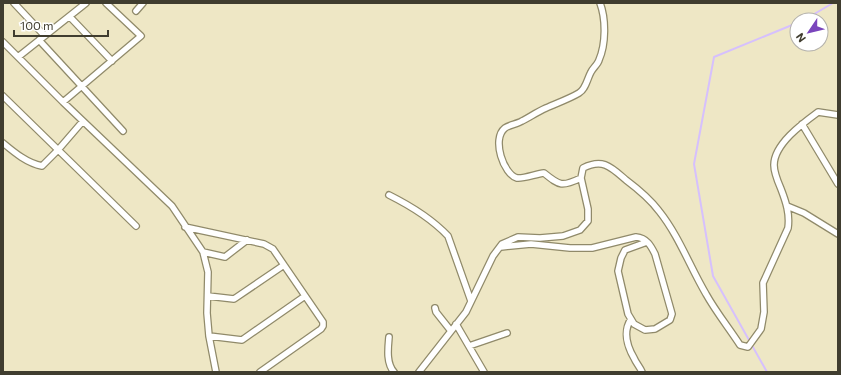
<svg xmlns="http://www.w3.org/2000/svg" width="841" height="375" font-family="Commissioner,sans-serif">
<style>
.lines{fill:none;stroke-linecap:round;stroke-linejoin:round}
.stream{stroke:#d6c0fd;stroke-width:2}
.minor-casing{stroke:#908a6a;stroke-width:8}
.minor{stroke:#fff;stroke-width:5.5}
</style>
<rect width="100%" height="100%" fill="#eee7c5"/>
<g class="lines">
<path class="stream" d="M 804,20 L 833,3
M 767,372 L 713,276 L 694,164 L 714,57 L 797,23"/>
<g class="minor-casing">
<path id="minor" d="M 14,3 L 44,35
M 136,11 L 143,3
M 70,17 L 112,61
M 39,40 L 123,131
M 3,42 L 63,102 L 172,206 L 203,252 L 208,272 L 207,313 L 209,336 L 216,372
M 18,57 L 86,3
M 3,96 L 136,226
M 63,102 L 141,36 L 106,3
M 802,124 L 838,184
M 3,143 C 15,153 27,163 42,166 L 58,150 L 83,121
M 581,178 C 562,187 560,186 544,173 C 536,174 523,179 517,178 C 504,175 491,139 505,128 C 509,125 517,124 522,121 C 530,117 537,112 546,108 C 557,103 569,99 579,93 C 586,89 587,79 591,72 C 593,68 598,64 599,60 C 606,44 606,19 600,3
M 389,195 C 411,206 431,218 448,236 L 471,301
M 787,206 L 804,213 L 838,234
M 185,227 L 264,244 L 273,249 L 323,322 L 323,326 L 321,329 L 260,372
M 501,247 L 531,244 L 570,248 L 592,248 L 636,237 C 647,238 651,246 655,254 L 672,314 L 670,320 L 655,329 L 645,330 L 634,324 L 628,314 L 618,271 L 621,258 L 625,250 L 647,242
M 203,252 L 225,257 L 247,240
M 208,296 L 234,299 L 284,265
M 435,308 L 436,312 L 451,331
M 631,319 C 623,331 627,346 634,358 C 636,363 640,367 642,372
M 456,324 L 484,372
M 209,336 L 242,340 L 305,296
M 389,337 C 388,348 386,363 394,372
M 469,346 L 507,333
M 419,372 L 466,312 L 493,256 L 502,244 L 518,237 L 540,238 L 563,236 L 580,230 L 588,221 L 588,209 L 581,178 L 583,168 C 603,158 611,167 626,180 C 638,189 650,199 659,211 C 679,236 690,267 706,294 C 716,312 729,328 740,345 L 748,347 L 761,329 L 764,312 L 763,283 L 788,228 C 790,214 786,202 781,189 C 778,182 774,173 774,165 C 774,144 803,123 818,112 L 838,115"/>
</g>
<use href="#minor" class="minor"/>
</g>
<rect width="841" height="375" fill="none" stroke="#403d2f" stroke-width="8"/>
<g transform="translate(809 32) rotate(235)"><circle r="19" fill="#ffffff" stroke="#b3b1ac"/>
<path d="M0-3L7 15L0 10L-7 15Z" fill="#7a45bc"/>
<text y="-6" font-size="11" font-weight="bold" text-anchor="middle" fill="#403d2f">N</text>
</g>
<path d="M14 30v6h94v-6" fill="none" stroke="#403d2f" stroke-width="2"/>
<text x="20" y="30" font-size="12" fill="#403d2f" stroke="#ffffff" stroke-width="3" paint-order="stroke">100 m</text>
</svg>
